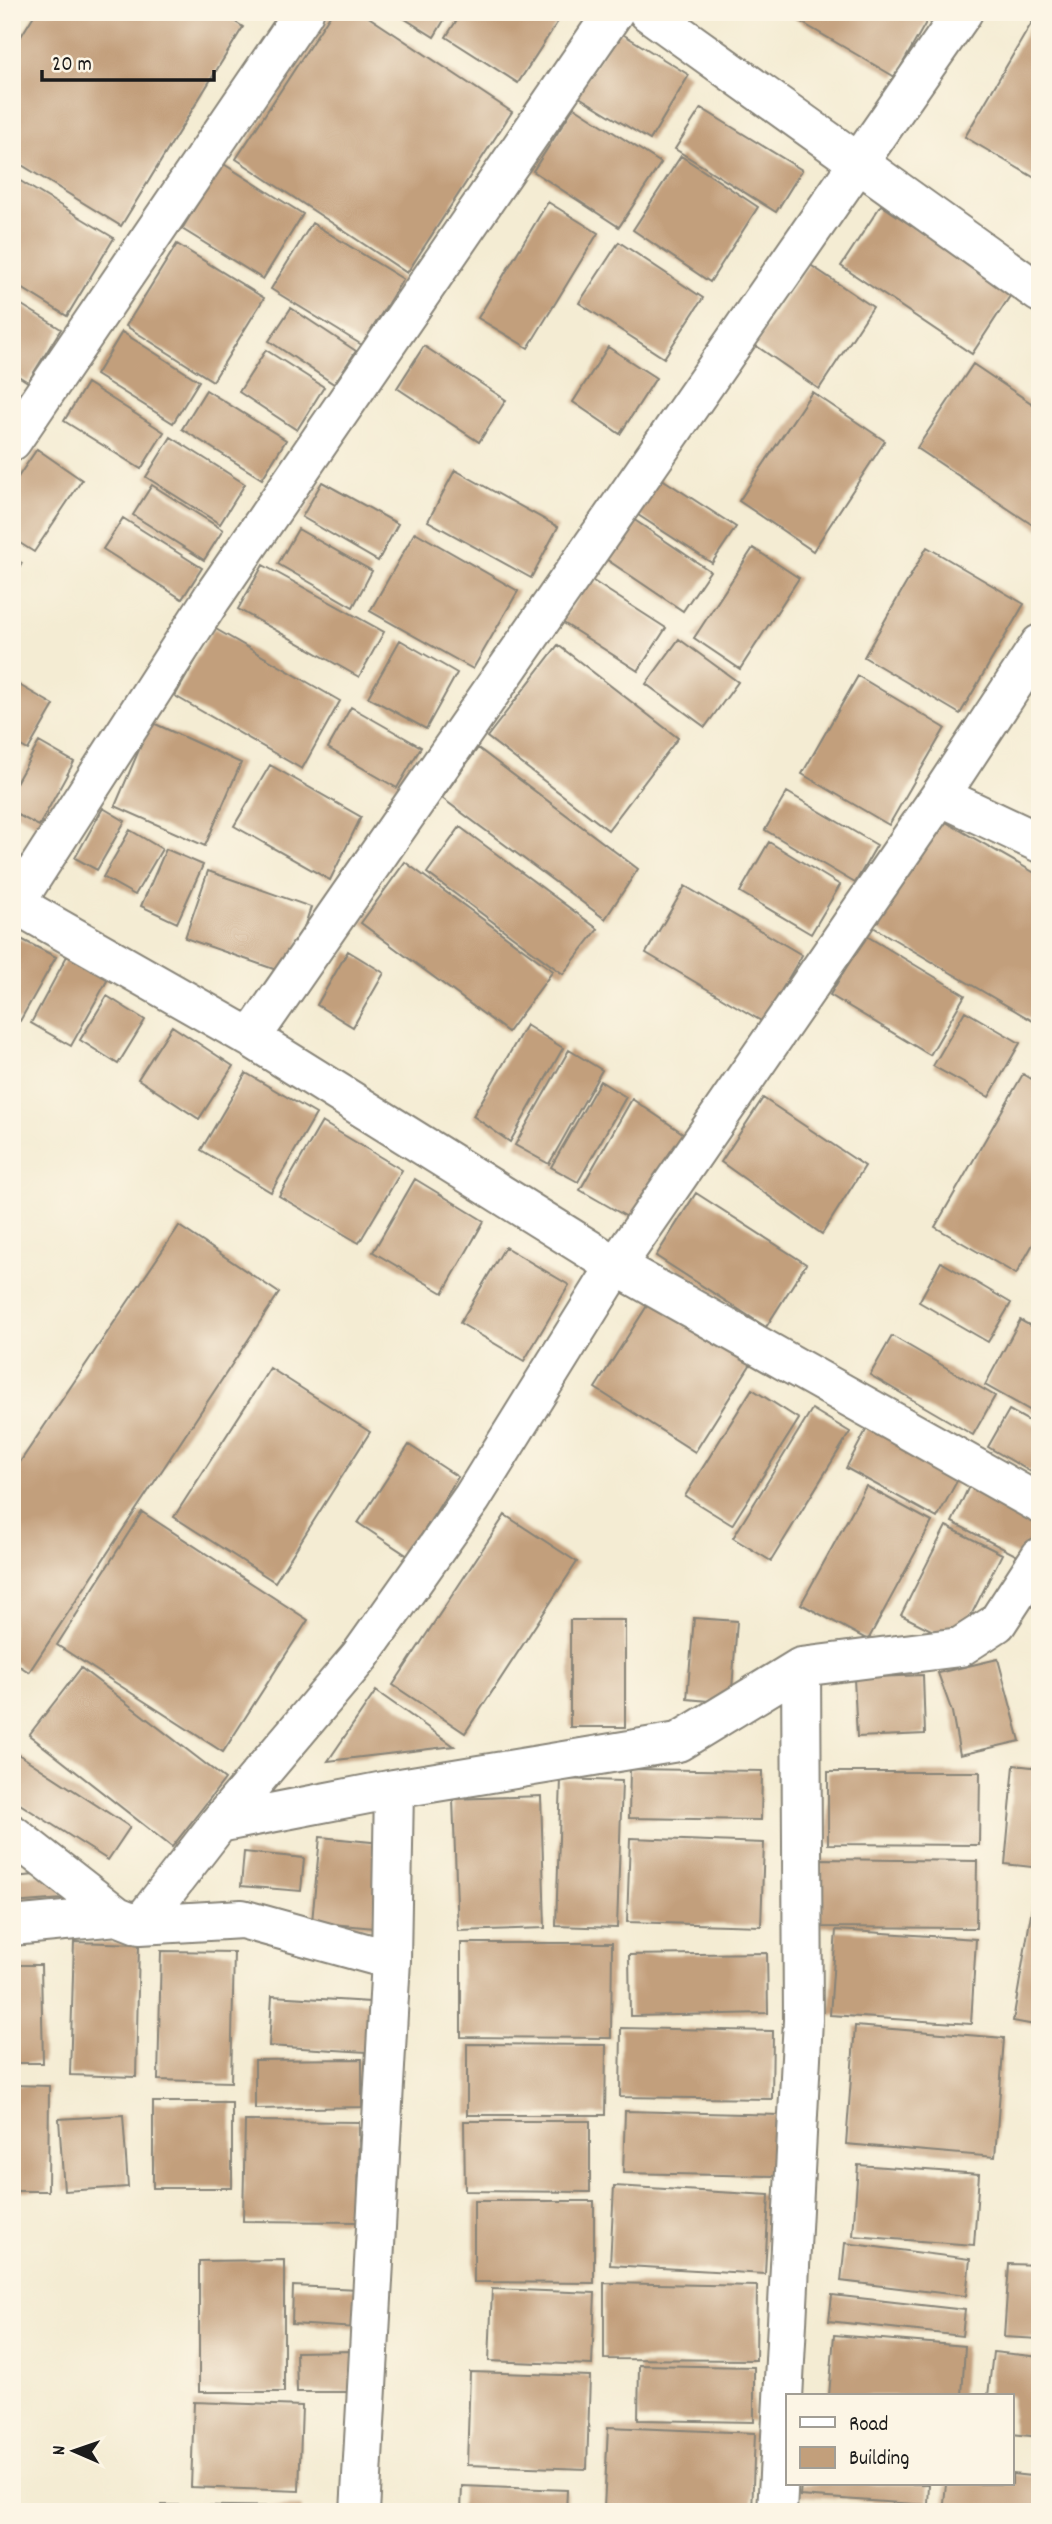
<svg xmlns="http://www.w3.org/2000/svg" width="1052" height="2524" font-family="Dekko,sans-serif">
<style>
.building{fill:#c29f7b}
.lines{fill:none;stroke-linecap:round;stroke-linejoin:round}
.minor-casing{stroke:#888478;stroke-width:42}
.minor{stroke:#fff;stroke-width:38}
</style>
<rect width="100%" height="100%" fill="#fcf5e5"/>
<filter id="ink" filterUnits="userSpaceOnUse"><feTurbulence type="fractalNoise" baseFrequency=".0143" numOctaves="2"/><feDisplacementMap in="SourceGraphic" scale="14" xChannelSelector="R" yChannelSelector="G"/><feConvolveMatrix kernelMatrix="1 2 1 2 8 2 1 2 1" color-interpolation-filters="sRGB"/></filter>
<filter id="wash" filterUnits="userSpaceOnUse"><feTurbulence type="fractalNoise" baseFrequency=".00686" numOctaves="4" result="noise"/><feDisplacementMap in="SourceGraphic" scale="28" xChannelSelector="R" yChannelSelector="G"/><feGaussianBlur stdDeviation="1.57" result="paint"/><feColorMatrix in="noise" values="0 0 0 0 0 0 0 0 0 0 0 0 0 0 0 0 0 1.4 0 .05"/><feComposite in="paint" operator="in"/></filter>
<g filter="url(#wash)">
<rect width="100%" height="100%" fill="#f4ecd3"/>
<g id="blocks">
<path class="building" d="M 36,12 L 220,12 L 243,27 L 121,226 L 12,159 L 12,51 Z
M 332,12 L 361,12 L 512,112 L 407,273 L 236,159 Z
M 394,12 L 449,12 L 434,37 Z
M 462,12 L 564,12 L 518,83 L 446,37 Z
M 784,12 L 932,12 L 895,77 Z
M 1038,12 L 1040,12 L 1040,181 L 965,137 Z
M 616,30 L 689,75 L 650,140 L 576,95 Z
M 574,107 L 661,163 L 619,227 L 533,171 Z
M 701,108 L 802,170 L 776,212 L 675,149 Z
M 681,156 L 758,207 L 710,282 L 633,230 Z
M 222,163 L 303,214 L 263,279 L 182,229 Z
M 12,176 L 114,238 L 67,316 L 12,282 Z
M 548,202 L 598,233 L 528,348 L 478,318 Z
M 881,205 L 1012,293 L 972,354 L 841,266 Z
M 312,223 L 403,279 L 362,345 L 271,289 Z
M 619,242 L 703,298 L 664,358 L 579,303 Z
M 177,244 L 264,298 L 213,381 L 126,326 Z
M 809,264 L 873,307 L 819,389 L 755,345 Z
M 12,299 L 61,329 L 28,382 L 12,372 Z
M 291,308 L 356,351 L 334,384 L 269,341 Z
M 122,332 L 199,381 L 173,423 L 96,375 Z
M 424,346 L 506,400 L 479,442 L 397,388 Z
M 608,347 L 656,378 L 620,434 L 573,402 Z
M 266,350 L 324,387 L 297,430 L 239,392 Z
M 973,364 L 1040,409 L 1040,530 L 917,448 Z
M 87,383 L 164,432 L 141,469 L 64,421 Z
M 206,390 L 286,440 L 262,479 L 182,429 Z
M 812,392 L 885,441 L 813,551 L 739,501 Z
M 171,437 L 245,484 L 220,524 L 146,477 Z
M 37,449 L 82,480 L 34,552 L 12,538 L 12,486 Z
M 455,470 L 558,527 L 531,578 L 428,521 Z
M 659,477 L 736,527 L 712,563 L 635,513 Z
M 322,482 L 398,524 L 378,561 L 302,517 Z
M 152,485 L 223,530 L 204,560 L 133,515 Z
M 630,517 L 710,571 L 683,611 L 603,557 Z
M 123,518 L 202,568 L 182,599 L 103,549 Z
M 298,529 L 372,571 L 353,607 L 278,564 Z
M 415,532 L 518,591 L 473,669 L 370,611 Z
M 927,547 L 1024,604 L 960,714 L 864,657 Z
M 753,548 L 799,578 L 740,669 L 694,638 Z
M 12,557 L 22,563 L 12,579 Z
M 263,565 L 384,632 L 359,677 L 238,609 Z
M 590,579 L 666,628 L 638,671 L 562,622 Z
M 214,628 L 340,701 L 302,769 L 175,696 Z
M 679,639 L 738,682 L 705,727 L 646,684 Z
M 400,640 L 457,673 L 426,729 L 368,697 Z
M 558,645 L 678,738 L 608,830 L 487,737 Z
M 858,676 L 945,728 L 889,825 L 802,774 Z
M 12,681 L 54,705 L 28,750 L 12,741 Z
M 351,707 L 421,747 L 397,788 L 328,748 Z
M 151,722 L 241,763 L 205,846 L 115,806 Z
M 39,742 L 74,762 L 39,826 L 12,812 L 12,790 Z
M 478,748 L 638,869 L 605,919 L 442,798 Z
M 270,765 L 361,817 L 330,880 L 234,826 Z
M 787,792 L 877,845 L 855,883 L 765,830 Z
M 103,808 L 125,821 L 97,870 L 75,858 Z
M 937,817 L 1040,876 L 1038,1024 L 873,927 Z
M 460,827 L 598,929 L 563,974 L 427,873 Z
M 130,830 L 162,849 L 135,895 L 103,877 Z
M 769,842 L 840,885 L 811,934 L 740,892 Z
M 166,849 L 203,865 L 177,923 L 141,906 Z
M 405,862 L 553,971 L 508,1032 L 361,923 Z
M 208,871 L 311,907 L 288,974 L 185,938 Z
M 685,886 L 802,955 L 763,1022 L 646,953 Z
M 865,935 L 965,995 L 930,1055 L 830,995 Z
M 19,938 L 56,957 L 20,1021 L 12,1017 L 12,950 Z
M 348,951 L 384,973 L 353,1027 L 317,1005 Z
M 67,956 L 108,979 L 71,1046 L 31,1023 Z
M 107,996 L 145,1020 L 118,1064 L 80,1040 Z
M 965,1011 L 1020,1043 L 989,1097 L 933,1066 Z
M 526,1025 L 563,1048 L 510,1142 L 473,1116 Z
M 172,1026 L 233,1066 L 199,1119 L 138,1079 Z
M 569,1050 L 602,1070 L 549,1164 L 515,1145 Z
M 246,1073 L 316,1114 L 271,1192 L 201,1150 Z
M 1023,1074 L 1040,1084 L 1040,1232 L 1016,1274 L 935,1227 Z
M 600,1081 L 626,1097 L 578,1182 L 551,1167 Z
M 763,1098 L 865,1166 L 822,1234 L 721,1162 Z
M 632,1099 L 693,1140 L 643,1226 L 580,1190 Z
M 322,1122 L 402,1170 L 359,1243 L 279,1196 Z
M 415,1179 L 484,1221 L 443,1293 L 373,1252 Z
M 696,1193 L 806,1264 L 766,1327 L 656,1256 Z
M 179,1226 L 279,1293 L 29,1672 L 12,1661 L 12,1474 Z
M 505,1247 L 569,1285 L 524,1361 L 460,1323 Z
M 941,1262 L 1011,1303 L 988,1342 L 919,1302 Z
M 652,1298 L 752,1362 L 695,1452 L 595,1388 Z
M 1020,1320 L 1040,1331 L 1040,1416 L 985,1385 Z
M 892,1336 L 995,1396 L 973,1435 L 870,1375 Z
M 270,1368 L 370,1432 L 275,1582 L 174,1517 Z
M 752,1389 L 799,1419 L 732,1525 L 685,1496 Z
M 812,1409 L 850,1432 L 771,1561 L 733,1538 Z
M 1009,1410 L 1040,1427 L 1040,1477 L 988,1447 Z
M 872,1419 L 963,1470 L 937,1518 L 846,1468 Z
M 409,1445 L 458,1477 L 408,1556 L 358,1523 Z
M 971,1482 L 1040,1518 L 1040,1534 L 1027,1561 L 952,1522 Z
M 866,1486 L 932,1522 L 868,1640 L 801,1604 Z
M 142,1512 L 308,1620 L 223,1752 L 57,1645 Z
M 505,1515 L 577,1562 L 465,1733 L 393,1685 Z
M 946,1526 L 1002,1554 L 957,1643 L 901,1615 Z
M 694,1618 L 737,1621 L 731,1703 L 687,1699 Z
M 570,1620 L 625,1620 L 625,1727 L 570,1727 Z
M 998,1659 L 1020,1741 L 960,1755 L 952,1712 L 938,1673 Z
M 81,1668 L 225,1779 L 172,1847 L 29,1735 Z
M 923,1675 L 925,1734 L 857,1737 L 854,1678 Z
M 376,1691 L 454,1746 L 328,1761 Z
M 18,1754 L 130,1827 L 108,1860 L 12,1799 L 12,1764 Z
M 1014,1765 L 1040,1768 L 1040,1868 L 1005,1864 Z
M 630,1769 L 762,1771 L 761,1820 L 629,1818 Z
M 828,1772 L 980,1772 L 979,1845 L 828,1844 Z
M 561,1779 L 622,1781 L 617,1928 L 556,1926 Z
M 541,1796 L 545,1928 L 458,1931 L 453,1799 Z
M 320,1837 L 381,1843 L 374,1928 L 312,1922 Z
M 630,1838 L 764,1843 L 761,1926 L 627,1922 Z
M 244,1852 L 304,1858 L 301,1891 L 241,1886 Z
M 821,1859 L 977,1861 L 976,1928 L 820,1927 Z
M 60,1873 L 63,1899 L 12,1903 L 12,1877 Z
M 1033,1902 L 1040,1904 L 1040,2026 L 1013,2021 Z
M 836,1930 L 976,1939 L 971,2024 L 830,2015 Z
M 74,1942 L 139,1944 L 136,2077 L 70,2075 Z
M 461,1943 L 612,1943 L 611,2038 L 461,2037 Z
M 161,1951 L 234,1952 L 231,2082 L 158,2080 Z
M 767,1953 L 768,2013 L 630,2016 L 629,1955 Z
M 12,1965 L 41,1965 L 43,2063 L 12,2063 Z
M 272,1996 L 370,2002 L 367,2052 L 269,2046 Z
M 855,2026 L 1004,2038 L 995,2157 L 846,2144 Z
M 621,2028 L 773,2031 L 772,2099 L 620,2097 Z
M 467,2044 L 606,2045 L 605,2115 L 467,2115 Z
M 362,2059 L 362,2107 L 255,2109 L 255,2060 Z
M 12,2085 L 49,2086 L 48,2191 L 12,2191 Z
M 153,2102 L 232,2102 L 232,2188 L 153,2188 Z
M 625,2111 L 778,2115 L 776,2176 L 623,2173 Z
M 123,2115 L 128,2187 L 64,2191 L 59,2119 Z
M 245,2121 L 359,2122 L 358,2222 L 243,2221 Z
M 464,2121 L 590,2121 L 590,2192 L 465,2191 Z
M 858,2165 L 979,2174 L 974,2245 L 853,2236 Z
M 614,2186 L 769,2195 L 765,2274 L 610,2265 Z
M 474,2201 L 594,2201 L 594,2283 L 474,2282 Z
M 845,2243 L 970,2259 L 966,2296 L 841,2281 Z
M 284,2260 L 284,2392 L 199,2392 L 199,2261 Z
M 1009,2264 L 1040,2265 L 1040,2339 L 1004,2337 Z
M 604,2283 L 757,2286 L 756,2360 L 604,2359 Z
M 293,2286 L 358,2289 L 357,2328 L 292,2324 Z
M 492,2289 L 595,2293 L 592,2365 L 489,2361 Z
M 832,2295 L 965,2310 L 962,2336 L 829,2321 Z
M 834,2335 L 965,2346 L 962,2396 L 829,2396 Z
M 354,2351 L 355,2392 L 297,2392 L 296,2352 Z
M 993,2352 L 1040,2357 L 1040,2437 L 1012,2434 L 1012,2396 L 988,2396 Z
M 639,2365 L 754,2367 L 754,2422 L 638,2420 Z
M 470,2372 L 590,2376 L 587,2469 L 467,2465 Z
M 194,2402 L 302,2406 L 299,2491 L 191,2487 Z
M 608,2427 L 755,2433 L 752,2512 L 604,2509 Z
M 1012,2474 L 1040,2477 L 1040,2512 L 943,2512 L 946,2484 L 1012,2484 Z
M 801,2484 L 929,2484 L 928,2505 L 800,2496 Z
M 462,2486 L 567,2490 L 566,2512 L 461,2512 Z
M 162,2505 L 302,2507 L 302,2512 L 161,2512 Z
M 803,2508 L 825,2510 L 825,2512 L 802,2512 Z"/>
</g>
</g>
<g filter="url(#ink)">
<use href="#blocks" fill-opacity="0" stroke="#888478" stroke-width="2"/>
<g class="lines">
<g class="minor-casing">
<path id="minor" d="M 648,12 L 1040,293
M 12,441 L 304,12
M 940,796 L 1040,843
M 12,902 L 251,1038 L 616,1266 L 1040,1504
M 15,904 L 212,598 L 614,12
M 251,1038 L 963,12
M 219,1823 L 394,1789 L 678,1742 L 801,1667 L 960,1647 L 997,1623 L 1040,1557
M 12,1834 L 117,1916
M 140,1925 L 219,1823 L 360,1656 L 472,1498 L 616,1266 L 940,796 L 1040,644
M 12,1926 L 117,1916 L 140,1925 L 242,1919 L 391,1960 L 360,2512
M 391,1960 L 394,1789
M 777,2512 L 803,2020 L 801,1667"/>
</g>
<use href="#minor" class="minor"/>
</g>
</g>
<rect width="1052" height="2524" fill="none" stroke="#fcf5e5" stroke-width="42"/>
<rect x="786" y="2394" width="228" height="91" fill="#fcf5e5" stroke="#a29e95" stroke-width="2"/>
<rect x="800" y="2417" width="35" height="10" fill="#ffffff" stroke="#a29e95" stroke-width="2"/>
<text x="849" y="2430" font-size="21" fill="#1c1c1c">Road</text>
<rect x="800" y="2447" width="35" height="21" fill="#c29f7b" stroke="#a29e95" stroke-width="2"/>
<text x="849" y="2464" font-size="21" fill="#1c1c1c">Building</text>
<g transform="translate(74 2451) rotate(272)" stroke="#fcf5e5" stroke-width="5" paint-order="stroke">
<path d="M0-5L12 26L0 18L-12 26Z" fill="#1c1c1c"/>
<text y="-10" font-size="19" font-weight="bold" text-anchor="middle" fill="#1c1c1c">N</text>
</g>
<path d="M42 70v10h172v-10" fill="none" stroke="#1c1c1c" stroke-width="3.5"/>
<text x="52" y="70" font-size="21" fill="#1c1c1c" stroke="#fcf5e5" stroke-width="5" paint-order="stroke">20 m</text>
</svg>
